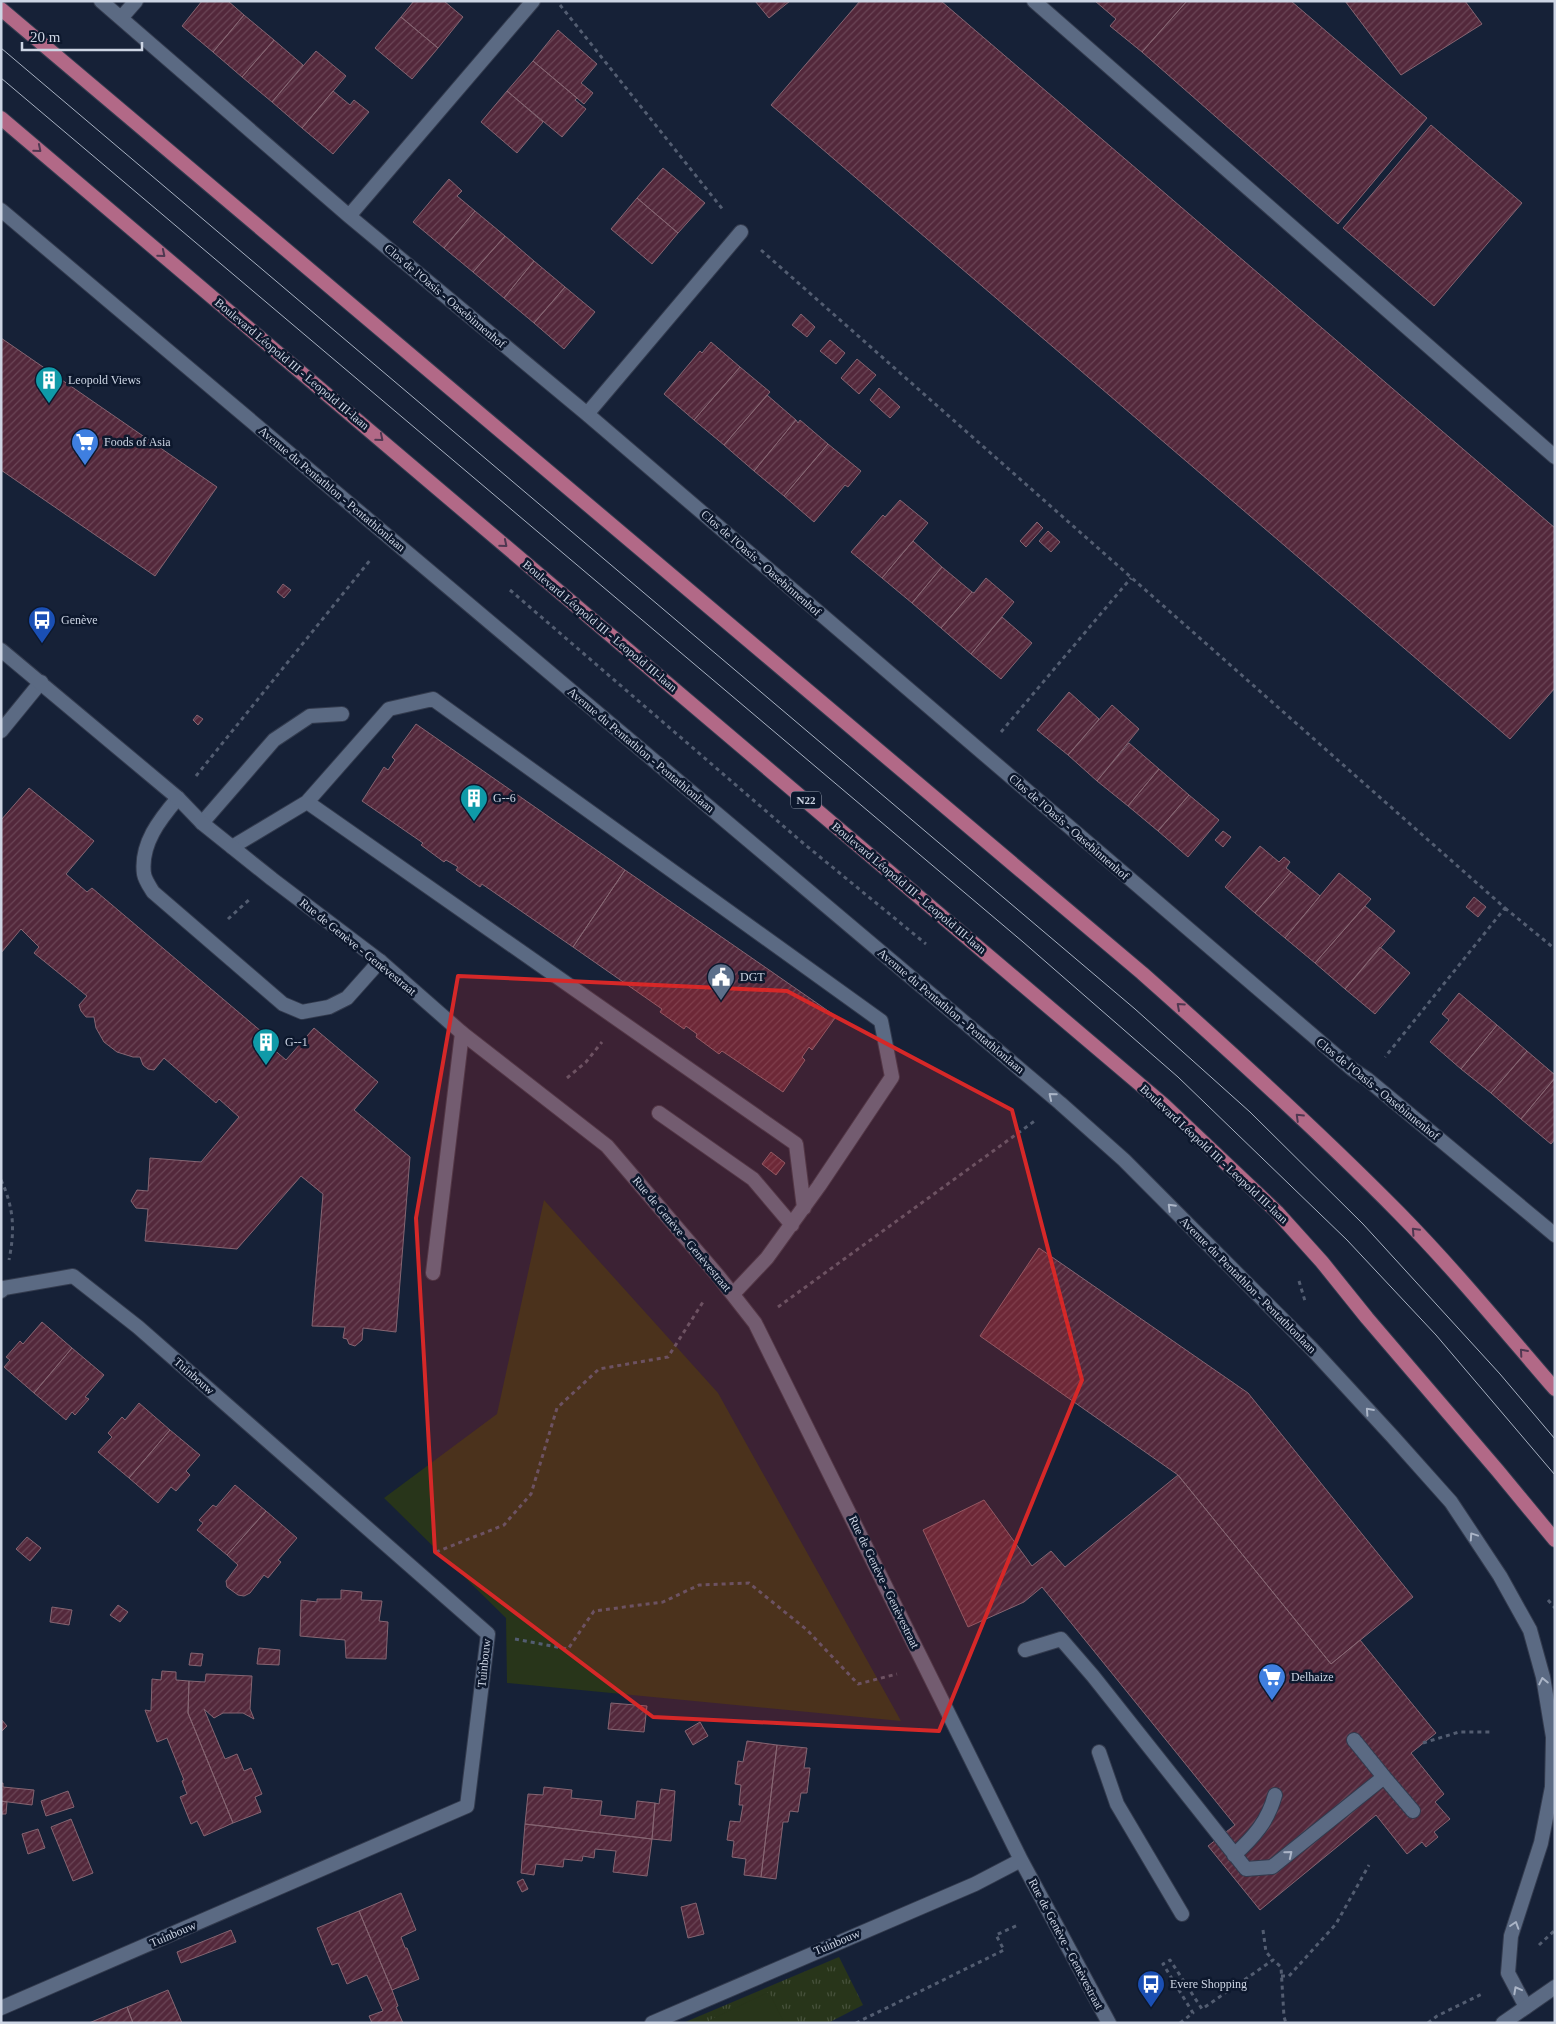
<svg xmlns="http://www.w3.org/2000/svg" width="1556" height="2024" font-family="Georgia,serif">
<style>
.grass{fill:url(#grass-tufts)}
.green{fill:#28351a}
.building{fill:url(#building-hatch);stroke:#856572}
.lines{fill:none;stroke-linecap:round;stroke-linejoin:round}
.service-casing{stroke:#333b4e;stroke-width:16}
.minor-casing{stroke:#333b4e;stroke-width:16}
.tertiary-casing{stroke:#333b4e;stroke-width:16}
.primary-casing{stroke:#333b4e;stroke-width:16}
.path{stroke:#535d71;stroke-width:3;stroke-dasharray:4 4;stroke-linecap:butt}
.service{stroke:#5b6a83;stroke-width:14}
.minor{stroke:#5b6a83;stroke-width:14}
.tertiary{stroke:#5b6a83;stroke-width:14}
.primary{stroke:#b26987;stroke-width:14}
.tram{stroke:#a7b0c0;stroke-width:1}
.oneway{stroke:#4f3851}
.oneway2{stroke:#abb5c7}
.marked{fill:#d62828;fill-opacity:0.2;stroke:#d62828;stroke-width:4;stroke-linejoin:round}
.labels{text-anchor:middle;stroke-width:5;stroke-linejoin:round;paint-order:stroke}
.shield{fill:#0d182d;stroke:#939cad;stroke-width:1}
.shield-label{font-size:11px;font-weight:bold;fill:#cdd5e4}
.street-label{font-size:12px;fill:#cdd5e4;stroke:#0d182d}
.poi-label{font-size:12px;fill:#cdd5e4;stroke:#0d182d;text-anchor:start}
</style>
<defs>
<pattern id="grass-tufts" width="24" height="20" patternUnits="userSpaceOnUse" patternTransform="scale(1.25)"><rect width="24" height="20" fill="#28351a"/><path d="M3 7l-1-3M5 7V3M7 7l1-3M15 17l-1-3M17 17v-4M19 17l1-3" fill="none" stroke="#46513b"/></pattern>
<pattern id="building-hatch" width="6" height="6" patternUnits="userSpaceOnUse" patternTransform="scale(1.25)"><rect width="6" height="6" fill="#53283b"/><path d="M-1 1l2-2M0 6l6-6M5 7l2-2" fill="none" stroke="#6b4657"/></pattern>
</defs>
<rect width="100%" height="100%" fill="#162137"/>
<path class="grass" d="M 839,1957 L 863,2005 L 828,2023 L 683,2023 Z"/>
<path class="green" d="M 544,1200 L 718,1393 L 901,1721 L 507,1683 L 506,1618 L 384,1498 L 497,1414 Z
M 769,1992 L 784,2023 L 706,2023 L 712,2019 Z"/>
<path class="building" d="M 202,1 L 228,1 L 244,15 L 213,52 L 182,26 Z
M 414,1 L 444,1 L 463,17 L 438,48 L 401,17 Z
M 755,1 L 790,1 L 769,18 Z
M 860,1 L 941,1 L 1555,528 L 1555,688 L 1510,739 L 771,105 Z
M 1095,1 L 1187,1 L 1142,52 L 1110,26 L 1116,19 Z
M 1187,1 L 1291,1 L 1427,118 L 1338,224 L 1142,52 Z
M 1345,1 L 1465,1 L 1482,24 L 1401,75 Z
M 244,15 L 274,40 L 242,77 L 213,52 Z
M 401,17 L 438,48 L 412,79 L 375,48 Z
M 558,30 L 597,64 L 581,83 L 593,93 L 584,104 L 533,61 Z
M 274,40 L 303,65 L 272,102 L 242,77 Z
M 316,51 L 346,76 L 302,128 L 272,102 Z
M 533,61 L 577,98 L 575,100 L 586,109 L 562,137 L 507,91 Z
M 333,91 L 350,105 L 354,100 L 369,112 L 333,154 L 302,128 Z
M 507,91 L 543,122 L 517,153 L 481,122 Z
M 1431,125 L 1522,203 L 1434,306 L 1343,228 Z
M 663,168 L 705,203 L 678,233 L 637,198 Z
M 449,179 L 462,191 L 457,196 L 475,211 L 444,248 L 413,222 Z
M 637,198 L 678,233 L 652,264 L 611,229 Z
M 475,211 L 505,236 L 473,272 L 444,248 Z
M 505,236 L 534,261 L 504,298 L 473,272 Z
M 534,261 L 565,287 L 534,323 L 504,298 Z
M 565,287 L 595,312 L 564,349 L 534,323 Z
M 801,314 L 815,327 L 807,337 L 792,325 Z
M 1,338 L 217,487 L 155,576 L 1,470 Z
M 830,340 L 845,353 L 836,364 L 820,351 Z
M 711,342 L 740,367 L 694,420 L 664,394 L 700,351 L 702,353 Z
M 857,359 L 876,375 L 859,394 L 841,378 Z
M 740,367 L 770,392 L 724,445 L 694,420 Z
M 879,388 L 900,407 L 890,418 L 870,400 Z
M 767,395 L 796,420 L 754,471 L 724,445 Z
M 796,420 L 798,423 L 800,420 L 828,444 L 784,496 L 754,471 Z
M 828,444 L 861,471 L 848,487 L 845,485 L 814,522 L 784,496 Z
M 900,500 L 928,523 L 882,578 L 851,552 L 883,515 L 885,517 Z
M 1037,522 L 1043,528 L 1026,547 L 1020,541 Z
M 1048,531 L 1060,542 L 1051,552 L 1039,541 Z
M 913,541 L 942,567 L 912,603 L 882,578 Z
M 942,567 L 972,592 L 941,628 L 912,603 Z
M 986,578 L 1014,602 L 971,654 L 941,628 L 972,592 L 974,593 Z
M 283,584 L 291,590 L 284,598 L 277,592 Z
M 1002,617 L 1032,643 L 1001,679 L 971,654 Z
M 1069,692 L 1099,719 L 1068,755 L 1037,730 Z
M 1112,705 L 1139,729 L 1097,781 L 1068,755 Z
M 197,715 L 203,719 L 198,725 L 193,720 Z
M 416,724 L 625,870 L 573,947 L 482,884 L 480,887 L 456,870 L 458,867 L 446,860 L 444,862 L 421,845 L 423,843 L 362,801 L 384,767 L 388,770 L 395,760 L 392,757 Z
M 1129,743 L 1159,769 L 1128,806 L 1097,781 Z
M 1159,769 L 1189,795 L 1158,831 L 1128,806 Z
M 29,788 L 94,841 L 66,874 L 87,892 L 92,888 L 269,1038 L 265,1042 L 286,1060 L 314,1028 L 378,1082 L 354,1110 L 410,1157 L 396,1332 L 363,1328 L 362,1340 L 355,1346 L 349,1344 L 347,1339 L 343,1338 L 345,1327 L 312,1326 L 323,1194 L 301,1176 L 237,1249 L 145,1241 L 148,1209 L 136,1208 L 131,1201 L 137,1190 L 148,1191 L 150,1158 L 201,1162 L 239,1117 L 219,1099 L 216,1103 L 164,1058 L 154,1070 L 148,1069 L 143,1065 L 140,1057 L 133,1057 L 117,1052 L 104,1042 L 96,1028 L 94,1017 L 86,1017 L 81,1011 L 79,1005 L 87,996 L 34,953 L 39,947 L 21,929 L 1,953 L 1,820 Z
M 1189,795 L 1219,820 L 1188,857 L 1158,831 Z
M 1223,831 L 1231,837 L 1223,847 L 1215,840 Z
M 1260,846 L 1279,862 L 1284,857 L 1290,862 L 1286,868 L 1291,872 L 1255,913 L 1225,887 Z
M 625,870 L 834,1015 L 835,1018 L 812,1050 L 809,1047 L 802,1057 L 805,1060 L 783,1092 L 722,1051 L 719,1054 L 696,1037 L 697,1034 L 686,1026 L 684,1029 L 660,1012 L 662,1009 L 573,947 Z
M 1291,872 L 1320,896 L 1285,938 L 1255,913 Z
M 1339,873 L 1371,899 L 1315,963 L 1285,938 Z
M 1474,897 L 1486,907 L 1478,917 L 1466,907 Z
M 1365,906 L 1395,931 L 1345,989 L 1315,963 Z
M 1380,947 L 1410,973 L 1375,1014 L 1345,989 Z
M 1459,993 L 1497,1025 L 1461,1069 L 1430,1042 L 1449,1020 L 1442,1014 Z
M 1497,1025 L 1527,1051 L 1491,1093 L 1461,1069 Z
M 1527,1051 L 1555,1075 L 1555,1078 L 1521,1119 L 1491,1093 Z
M 1555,1078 L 1555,1139 L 1551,1144 L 1521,1119 Z
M 771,1152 L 785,1163 L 776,1175 L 762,1164 Z
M 1039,1248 L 1248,1393 L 1413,1597 L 1331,1664 L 1178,1475 L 980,1336 Z
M 42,1322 L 72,1348 L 34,1393 L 4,1367 L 10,1360 L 6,1357 L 20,1341 L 23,1344 Z
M 72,1348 L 104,1375 L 85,1397 L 89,1399 L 75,1415 L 72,1412 L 66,1420 L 34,1393 Z
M 139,1403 L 170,1430 L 129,1478 L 98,1452 L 112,1437 L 108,1433 L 122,1417 L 125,1420 Z
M 170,1430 L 200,1455 L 186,1471 L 190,1475 L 176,1491 L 171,1487 L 158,1503 L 129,1478 Z
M 1178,1475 L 1331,1664 L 1360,1640 L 1436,1733 L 1411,1753 L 1444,1794 L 1435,1802 L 1450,1819 L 1434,1832 L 1438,1837 L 1426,1847 L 1422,1842 L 1407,1854 L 1376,1815 L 1260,1910 L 1208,1846 L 1235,1825 L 1042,1587 L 1024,1602 L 968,1627 L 923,1530 L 984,1500 L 1032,1566 L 1051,1551 L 1065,1567 Z
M 235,1485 L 266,1511 L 227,1555 L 197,1530 L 203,1523 L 199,1520 L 213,1505 L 216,1507 Z
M 266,1511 L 297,1538 L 278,1560 L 281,1562 L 268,1578 L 264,1575 L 250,1593 L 244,1596 L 238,1595 L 227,1587 L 226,1581 L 238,1565 L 227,1555 Z
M 27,1537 L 41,1548 L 30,1561 L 16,1549 Z
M 341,1590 L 362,1592 L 361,1600 L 382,1601 L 379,1621 L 388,1622 L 386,1659 L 346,1658 L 345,1640 L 300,1636 L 301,1600 L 317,1602 L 317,1599 L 341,1599 Z
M 118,1605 L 128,1612 L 120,1622 L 110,1615 Z
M 52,1607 L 72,1610 L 69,1625 L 50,1622 Z
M 259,1648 L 280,1650 L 279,1665 L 257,1664 Z
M 191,1653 L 203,1654 L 201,1666 L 189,1665 Z
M 162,1671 L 176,1672 L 176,1680 L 189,1681 L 188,1713 L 233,1823 L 204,1836 L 197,1821 L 191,1824 L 180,1797 L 187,1794 L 182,1781 L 184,1780 L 167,1738 L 157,1742 L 145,1710 L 151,1711 L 152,1679 L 161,1680 Z
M 206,1674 L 252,1676 L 250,1709 L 254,1719 L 243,1713 L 223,1713 L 214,1718 L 204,1709 L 225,1759 L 237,1754 L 244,1771 L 251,1768 L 262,1794 L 255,1797 L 261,1812 L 233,1823 L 188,1713 L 189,1681 L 205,1682 Z
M 611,1703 L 647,1706 L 644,1732 L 608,1729 Z
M 1,1719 L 7,1726 L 1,1732 Z
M 700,1722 L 708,1736 L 693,1745 L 685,1731 Z
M 747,1741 L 777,1745 L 761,1877 L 744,1875 L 746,1859 L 732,1857 L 734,1841 L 727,1840 L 730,1821 L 740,1822 L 743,1805 L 739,1805 L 741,1785 L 735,1784 L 738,1761 L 743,1762 Z
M 777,1745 L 807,1748 L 804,1768 L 810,1768 L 807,1793 L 801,1793 L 798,1812 L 790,1811 L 788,1822 L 783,1822 L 776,1879 L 761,1877 Z
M 1,1783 L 3,1783 L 3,1787 L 34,1790 L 32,1805 L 1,1801 Z
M 544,1787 L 572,1790 L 571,1798 L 602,1801 L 600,1815 L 635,1819 L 637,1801 L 655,1803 L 652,1839 L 525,1824 L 528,1794 L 543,1795 Z
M 661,1789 L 675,1791 L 671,1841 L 652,1839 L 655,1803 L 659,1804 Z
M 68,1791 L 74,1807 L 46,1816 L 41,1801 Z
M 1,1801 L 7,1802 L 6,1814 L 1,1814 Z
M 71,1819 L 93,1873 L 73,1881 L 51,1827 Z
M 525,1824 L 652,1839 L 647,1876 L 613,1872 L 616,1851 L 595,1849 L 594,1858 L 583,1856 L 582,1861 L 564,1859 L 563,1867 L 536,1864 L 534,1875 L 521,1873 Z
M 38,1829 L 45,1848 L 28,1854 L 22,1834 Z
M 523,1879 L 528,1889 L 522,1892 L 517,1882 Z
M 401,1893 L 416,1930 L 401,1937 L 405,1948 L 407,1948 L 419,1979 L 392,1990 L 359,1911 Z
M 696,1903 L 704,1934 L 688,1938 L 681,1907 Z
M 359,1911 L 392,1990 L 398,2006 L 396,2007 L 403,2023 L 372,2023 L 369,2016 L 383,2011 L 367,1975 L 347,1984 L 338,1963 L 332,1965 L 317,1928 Z
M 231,1930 L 236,1942 L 181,1963 L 177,1952 Z
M 168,1990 L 182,2023 L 133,2023 L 127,2007 Z
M 127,2007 L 133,2023 L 89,2023 Z"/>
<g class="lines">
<g class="service-casing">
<path id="service" d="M 1,731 L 41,682
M 178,798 C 160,819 140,844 144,874 C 145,880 150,887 153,892 L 283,1004 L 302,1012 L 329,1007 L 347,998 L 380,961
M 307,802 L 796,1144 L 804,1208
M 202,823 L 274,740 L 310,716 L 342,714
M 232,847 L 307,802 L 389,709 L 433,699 L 881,1021 L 892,1077 L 819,1186 L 767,1258 L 733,1294
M 659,1113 L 753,1179 L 792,1225
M 433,1273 L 462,1033
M 1025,1650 L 1061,1639 L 1093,1676 L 1246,1869 L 1272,1867 L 1384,1777 L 1354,1740
M 1099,1752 L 1117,1804 L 1182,1914
M 1384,1777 L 1413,1811
M 1234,1855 C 1254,1837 1268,1821 1275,1795"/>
</g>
<g class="minor-casing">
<path id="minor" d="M 101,1 L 349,216 L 587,414 L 1352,1069 L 1367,1079 L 1555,1235
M 1034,1 L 1555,457
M 121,18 L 136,1
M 1,210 L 1060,1103 L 1124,1160 L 1312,1349 L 1393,1437 L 1451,1502 L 1500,1576 L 1530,1630 L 1543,1677 L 1553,1737 L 1552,1787 L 1541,1843 L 1511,1936 L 1508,1973 L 1526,2007
M 349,216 L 533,1
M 587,414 L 741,232
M 1,650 L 178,798 L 202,823 L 272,879 L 380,961 L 462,1033 L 607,1146 L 719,1277 L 755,1323 L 1021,1860 L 1109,2023
M 1,1291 L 4,1288 L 73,1276 L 138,1327 L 488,1634 L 467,1806 L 1,2008
M 652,2023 L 975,1884 L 1021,1860"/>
</g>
<g class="tertiary-casing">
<path id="tertiary" d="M 1503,2023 L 1555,1987"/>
</g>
<g class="primary-casing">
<path id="primary" d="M 1,9 L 1142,973 C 1230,1051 1317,1130 1399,1213 C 1454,1269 1504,1330 1555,1389
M 1,118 L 1163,1104 L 1277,1212 L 1322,1262 L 1367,1318 L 1498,1471 L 1555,1540"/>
</g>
<path class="path" d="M 560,5 L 724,211
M 761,250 L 1505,908 L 1385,1057
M 510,590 L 803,843 L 926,944
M 1001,732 L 1131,578
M 196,776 L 371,559
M 1505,908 L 1555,949
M 228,919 L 251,898
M 567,1078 L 586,1062 L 602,1042
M 1,1180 C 14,1208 15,1230 9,1260
M 1299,1281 L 1305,1301
M 778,1307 L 1036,1120
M 436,1552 L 504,1525 L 531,1494 L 557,1408 L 599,1369 L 668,1357 L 703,1302
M 1548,1600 L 1555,1608
M 515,1639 L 568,1649 L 594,1611 L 663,1602 L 699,1585 L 749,1583 L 807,1630 L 858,1684 L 897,1674
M 1423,1743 L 1459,1732 L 1491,1732
M 1263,1930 L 1266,1952 L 1273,1960
M 1539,1945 L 1555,1930
M 1281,1976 L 1289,1976 L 1336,1924 L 1369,1865
M 856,2023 L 1004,1950 L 996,1935 L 1018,1925
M 1180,2023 L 1193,2013 L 1163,1964 L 1170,1960 L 1202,2009 L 1273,1960 L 1281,1967 L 1284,2017 L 1286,2023
M 1428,2023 L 1437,2016 L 1482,1994"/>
<use href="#service" class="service"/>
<use href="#minor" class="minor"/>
<use href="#tertiary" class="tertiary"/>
<use href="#primary" class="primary"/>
<path class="tram" d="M 1,48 L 1135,1009 L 1250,1112 L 1363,1224 L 1500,1374 L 1555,1439
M 1,78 L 1023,942 L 1178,1077 L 1347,1240 L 1436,1335 L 1555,1475"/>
</g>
<defs><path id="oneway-chevron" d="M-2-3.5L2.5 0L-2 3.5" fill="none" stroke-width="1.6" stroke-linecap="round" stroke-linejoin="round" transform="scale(1.25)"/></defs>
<g class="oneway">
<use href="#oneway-chevron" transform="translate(38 149) rotate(40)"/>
<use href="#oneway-chevron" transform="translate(162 254) rotate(40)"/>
<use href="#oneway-chevron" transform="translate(380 438) rotate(40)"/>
<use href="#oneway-chevron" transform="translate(504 544) rotate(40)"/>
<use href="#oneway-chevron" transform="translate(1180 1006) rotate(-138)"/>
<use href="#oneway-chevron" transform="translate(1299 1117) rotate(-136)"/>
<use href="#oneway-chevron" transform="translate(1415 1231) rotate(-133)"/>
<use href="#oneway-chevron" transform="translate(1523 1352) rotate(-131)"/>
</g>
<g class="oneway2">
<use href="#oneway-chevron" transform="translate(1052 1096) rotate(-140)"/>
<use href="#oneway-chevron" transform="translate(1171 1207) rotate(-135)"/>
<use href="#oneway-chevron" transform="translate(1369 1411) rotate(-132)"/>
<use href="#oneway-chevron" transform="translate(1473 1536) rotate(-124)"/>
<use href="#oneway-chevron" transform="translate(1543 1681) rotate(-102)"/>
<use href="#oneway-chevron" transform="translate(1289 1854) rotate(-39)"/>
<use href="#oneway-chevron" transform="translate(1515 1925) rotate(-72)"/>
<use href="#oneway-chevron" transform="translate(1517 1990) rotate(-118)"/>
</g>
<path class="marked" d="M 458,976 L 787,991 L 1012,1110 L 1082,1380 L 939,1731 L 653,1717 L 435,1552 L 416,1218 Z"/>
<defs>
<g id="building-pin" transform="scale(1.4375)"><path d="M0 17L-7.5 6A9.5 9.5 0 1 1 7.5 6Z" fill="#0f9aa8" stroke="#0d182d"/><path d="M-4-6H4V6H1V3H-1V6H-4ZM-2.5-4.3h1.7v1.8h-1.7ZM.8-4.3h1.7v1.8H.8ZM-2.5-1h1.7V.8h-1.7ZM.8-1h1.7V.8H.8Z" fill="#fff"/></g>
<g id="supermarket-pin" transform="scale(1.4375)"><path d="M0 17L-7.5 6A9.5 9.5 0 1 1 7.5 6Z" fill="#3f7fe0" stroke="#0d182d"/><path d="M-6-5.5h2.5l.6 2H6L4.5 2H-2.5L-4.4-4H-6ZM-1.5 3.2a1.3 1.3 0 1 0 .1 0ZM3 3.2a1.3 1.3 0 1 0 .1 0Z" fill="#fff"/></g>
<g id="bus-pin" transform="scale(1.4375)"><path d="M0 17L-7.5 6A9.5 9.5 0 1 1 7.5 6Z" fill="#1a4fb4" stroke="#0d182d"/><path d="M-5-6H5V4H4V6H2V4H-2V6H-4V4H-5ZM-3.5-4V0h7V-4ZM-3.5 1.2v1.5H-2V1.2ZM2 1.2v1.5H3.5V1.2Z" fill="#fff"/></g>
<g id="civic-pin" transform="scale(1.4375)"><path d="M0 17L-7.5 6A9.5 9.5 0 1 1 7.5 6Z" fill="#5c6f8a" stroke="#0d182d"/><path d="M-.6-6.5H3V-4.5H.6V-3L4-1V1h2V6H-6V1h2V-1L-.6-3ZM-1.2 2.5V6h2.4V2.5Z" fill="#fff"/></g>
</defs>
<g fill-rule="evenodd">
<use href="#building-pin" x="49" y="380"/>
<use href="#supermarket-pin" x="85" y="442"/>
<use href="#bus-pin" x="42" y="620"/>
<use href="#building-pin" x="474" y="798"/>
<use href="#civic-pin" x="721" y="977"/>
<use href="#building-pin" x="266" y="1042"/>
<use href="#supermarket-pin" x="1272" y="1677"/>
<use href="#bus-pin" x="1151" y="1984"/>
</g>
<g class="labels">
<rect class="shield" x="791" y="791.5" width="30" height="17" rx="4"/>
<g class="shield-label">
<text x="806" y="804">N22</text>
</g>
<g class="street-label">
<text transform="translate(445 296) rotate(40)" y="4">Clos de l'Oasis - Oasebinnenhof</text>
<text transform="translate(292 364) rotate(40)" y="4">Boulevard Léopold III - Leopold III-laan</text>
<text transform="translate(332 489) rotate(40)" y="4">Avenue du Pentathlon - Pentathlonlaan</text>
<text transform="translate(761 563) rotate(41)" y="4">Clos de l'Oasis - Oasebinnenhof</text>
<text transform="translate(600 626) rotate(40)" y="4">Boulevard Léopold III - Leopold III-laan</text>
<text transform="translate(641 750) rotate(40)" y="4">Avenue du Pentathlon - Pentathlonlaan</text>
<text transform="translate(1069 827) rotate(41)" y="4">Clos de l'Oasis - Oasebinnenhof</text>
<text transform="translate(909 888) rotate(40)" y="4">Boulevard Léopold III - Leopold III-laan</text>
<text transform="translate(358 947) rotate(39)" y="4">Rue de Genève - Genèvestraat</text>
<text transform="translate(951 1011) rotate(40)" y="4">Avenue du Pentathlon - Pentathlonlaan</text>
<text transform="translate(1378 1089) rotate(39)" y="4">Clos de l'Oasis - Oasebinnenhof</text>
<text transform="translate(1214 1154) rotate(43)" y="4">Boulevard Léopold III - Leopold III-laan</text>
<text transform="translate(682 1234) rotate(50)" y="4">Rue de Genève - Genèvestraat</text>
<text transform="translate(1248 1285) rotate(45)" y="4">Avenue du Pentathlon - Pentathlonlaan</text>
<text transform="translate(194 1376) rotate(41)" y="4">Tuinbouw</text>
<text transform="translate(884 1582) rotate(64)" y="4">Rue de Genève - Genèvestraat</text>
<text transform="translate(484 1663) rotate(-84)" y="4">Tuinbouw</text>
<text transform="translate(173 1934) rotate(-23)" y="4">Tuinbouw</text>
<text transform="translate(837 1942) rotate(-23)" y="4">Tuinbouw</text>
<text transform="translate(1066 1944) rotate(62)" y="4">Rue de Genève - Genèvestraat</text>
</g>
<g class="poi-label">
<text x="68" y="384">Leopold Views</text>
<text x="104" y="446">Foods of Asia</text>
<text x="61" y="624">Genève</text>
<text x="493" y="802">G--6</text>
<text x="740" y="981">DGT</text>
<text x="285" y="1046">G--1</text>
<text x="1291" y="1681">Delhaize</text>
<text x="1170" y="1988">Evere Shopping</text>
</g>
</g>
<rect width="1556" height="2024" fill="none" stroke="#cdd5e4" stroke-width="5"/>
<path d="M22 42v8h120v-8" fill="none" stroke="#cdd5e4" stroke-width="2.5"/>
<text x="30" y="42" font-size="15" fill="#cdd5e4" stroke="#0d182d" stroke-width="4" paint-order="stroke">20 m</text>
</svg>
